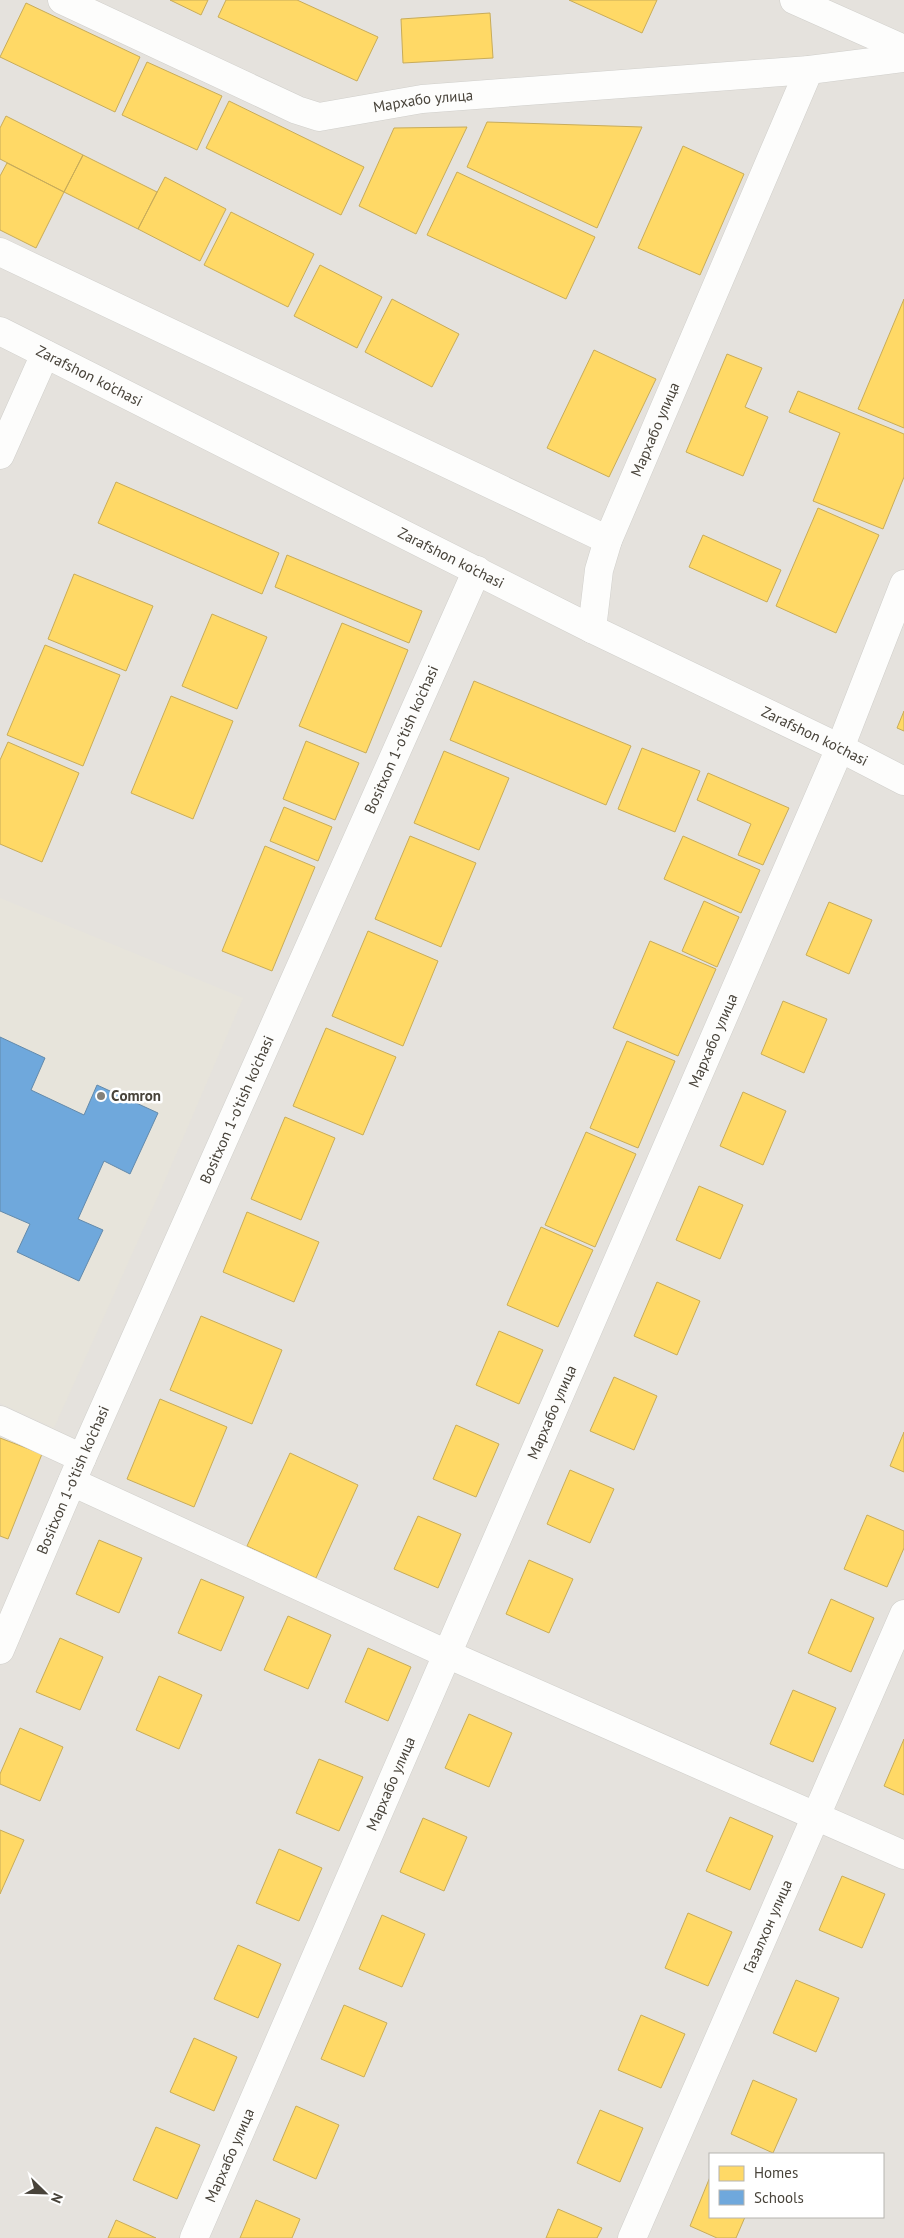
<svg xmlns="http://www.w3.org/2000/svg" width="904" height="2238" font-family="'PT Sans',sans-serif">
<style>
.residential{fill:#e5e2dd;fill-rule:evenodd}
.education{fill:#e7e4db}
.homes{fill:#ffd966;stroke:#c8ac59}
.schools{fill:#6fa8dc;stroke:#638aab}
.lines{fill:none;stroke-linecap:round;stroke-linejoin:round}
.minor-casing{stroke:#d0cfcb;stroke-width:29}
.minor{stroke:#fdfdfc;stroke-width:28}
.poi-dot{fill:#848079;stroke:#fff;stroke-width:2}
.labels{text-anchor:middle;stroke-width:5;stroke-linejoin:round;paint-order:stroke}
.street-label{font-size:15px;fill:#48433a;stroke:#fff}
.poi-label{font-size:15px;font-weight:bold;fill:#48433a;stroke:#fff;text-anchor:start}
</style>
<rect width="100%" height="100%" fill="#f2f1ee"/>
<path class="residential" d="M 0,0 L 904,0 L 904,2238 L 0,2238 ZM 710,2154 L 883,2154 L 883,2217 L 710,2217 Z"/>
<path class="education" d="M 0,898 L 243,998 L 159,1194 L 54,1428 L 0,1403 Z"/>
<path class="homes" d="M 170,0 L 208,0 L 201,15 Z
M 226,0 L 297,0 L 378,37 L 357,81 L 218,17 Z
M 569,0 L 657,0 L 642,33 Z
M 26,3 L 140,57 L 115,112 L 0,57 Z
M 490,13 L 493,58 L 403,63 L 401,19 Z
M 147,62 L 222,96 L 197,150 L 122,115 Z
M 229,101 L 364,167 L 341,215 L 206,148 Z
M 6,116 L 83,155 L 64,192 L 0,159 L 0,128 Z
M 487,122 L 642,127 L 597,228 L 467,167 Z
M 467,127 L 416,234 L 359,206 L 394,128 Z
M 683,146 L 744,174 L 700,275 L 638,248 Z
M 83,155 L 157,192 L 138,229 L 64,192 Z
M 7,163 L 64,192 L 36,248 L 0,230 L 0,176 Z
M 457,172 L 595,237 L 566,299 L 427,235 Z
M 165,177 L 226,209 L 200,261 L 138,229 Z
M 231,212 L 314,254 L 288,307 L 204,265 Z
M 320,265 L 382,297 L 357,348 L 294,316 Z
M 392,299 L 459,334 L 432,387 L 365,352 Z
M 904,299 L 904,428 L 858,409 Z
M 594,350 L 656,379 L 609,477 L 547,448 Z
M 727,354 L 762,368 L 745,407 L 768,417 L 743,476 L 686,452 Z
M 798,391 L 904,434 L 904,477 L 883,529 L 813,501 L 840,433 L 789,412 Z
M 116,482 L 279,553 L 262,594 L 98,523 Z
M 818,508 L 879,535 L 836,633 L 776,606 Z
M 703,535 L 781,570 L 767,602 L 689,567 Z
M 287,555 L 422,611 L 409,643 L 275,587 Z
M 74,574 L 153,606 L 126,671 L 48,639 Z
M 212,614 L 267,637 L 237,709 L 182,686 Z
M 342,623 L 408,650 L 366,753 L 299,726 Z
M 45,645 L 120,675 L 83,766 L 7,735 Z
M 474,681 L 631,746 L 606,805 L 450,740 Z
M 171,696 L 233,721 L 193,819 L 131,793 Z
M 904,711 L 904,731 L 897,728 Z
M 306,741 L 359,763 L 335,820 L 283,799 Z
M 8,742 L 79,773 L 42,862 L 0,844 L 0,760 Z
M 642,748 L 700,771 L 675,832 L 618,809 Z
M 444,751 L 509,778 L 479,850 L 414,823 Z
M 708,773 L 789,808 L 763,865 L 738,855 L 751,824 L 697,800 Z
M 284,807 L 332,827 L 318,861 L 270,841 Z
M 410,836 L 476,863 L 441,947 L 375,919 Z
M 683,836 L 760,870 L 741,913 L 664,879 Z
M 265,846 L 315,867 L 272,971 L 222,951 Z
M 704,901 L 739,917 L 717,967 L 682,951 Z
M 829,902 L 872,920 L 849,974 L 806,955 Z
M 368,931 L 438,961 L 403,1046 L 332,1016 Z
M 650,941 L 716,969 L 678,1056 L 613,1028 Z
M 783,1001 L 827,1019 L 804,1073 L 761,1054 Z
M 326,1028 L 396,1057 L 363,1135 L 293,1106 Z
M 627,1041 L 675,1061 L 638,1148 L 590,1128 Z
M 743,1092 L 786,1111 L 763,1165 L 720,1146 Z
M 285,1117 L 335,1138 L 301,1220 L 251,1199 Z
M 586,1132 L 636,1154 L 595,1247 L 545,1225 Z
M 699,1186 L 743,1205 L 720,1259 L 676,1240 Z
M 247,1212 L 319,1242 L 294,1302 L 223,1272 Z
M 541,1227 L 593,1250 L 558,1327 L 507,1305 Z
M 657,1282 L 700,1301 L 677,1355 L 634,1336 Z
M 201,1316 L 282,1350 L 252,1424 L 170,1390 Z
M 499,1331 L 543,1350 L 519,1404 L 476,1385 Z
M 614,1377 L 657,1396 L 634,1450 L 590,1431 Z
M 160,1399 L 227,1427 L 194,1507 L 127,1479 Z
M 456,1425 L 499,1444 L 476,1497 L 433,1479 Z
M 904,1432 L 904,1472 L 890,1466 Z
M 0,1438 L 42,1454 L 8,1539 L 0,1536 Z
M 290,1453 L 358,1485 L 316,1578 L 247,1546 Z
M 570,1470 L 614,1489 L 590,1543 L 547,1524 Z
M 867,1515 L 904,1531 L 904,1548 L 887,1587 L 844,1569 Z
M 418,1516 L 461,1534 L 438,1588 L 394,1569 Z
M 99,1540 L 142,1558 L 119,1613 L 76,1594 Z
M 529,1560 L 573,1579 L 549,1633 L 506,1614 Z
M 201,1579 L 244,1597 L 221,1651 L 178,1633 Z
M 831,1599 L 874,1618 L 851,1672 L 808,1653 Z
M 288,1616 L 331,1635 L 308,1689 L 264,1670 Z
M 60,1638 L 103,1657 L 80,1710 L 36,1692 Z
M 368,1648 L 411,1667 L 388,1721 L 345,1702 Z
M 159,1676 L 202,1695 L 179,1749 L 136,1730 Z
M 793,1690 L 836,1708 L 813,1762 L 770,1744 Z
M 469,1714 L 512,1733 L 489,1787 L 445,1768 Z
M 20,1728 L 63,1747 L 40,1801 L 0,1784 L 0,1774 Z
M 904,1739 L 904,1795 L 884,1786 Z
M 319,1759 L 363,1777 L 339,1831 L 296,1813 Z
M 730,1817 L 773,1836 L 750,1890 L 706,1871 Z
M 423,1818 L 467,1837 L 444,1891 L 400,1872 Z
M 0,1830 L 24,1840 L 0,1894 Z
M 279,1849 L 322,1868 L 299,1921 L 256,1903 Z
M 842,1876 L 885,1894 L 862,1948 L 819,1930 Z
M 688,1913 L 732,1932 L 708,1986 L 665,1968 Z
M 382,1915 L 425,1934 L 402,1987 L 359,1969 Z
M 238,1945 L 281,1964 L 258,2018 L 214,1999 Z
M 796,1980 L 839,1998 L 816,2052 L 773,2033 Z
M 344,2005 L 387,2023 L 364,2077 L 321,2059 Z
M 641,2015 L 685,2034 L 661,2088 L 618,2070 Z
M 194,2038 L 237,2057 L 214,2111 L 170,2092 Z
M 753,2080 L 797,2099 L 773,2153 L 731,2134 Z
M 296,2106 L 339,2125 L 316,2179 L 273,2160 Z
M 600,2110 L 643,2128 L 620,2182 L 577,2163 Z
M 156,2127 L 200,2145 L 177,2199 L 133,2180 Z
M 710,2177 L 710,2217 L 745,2217 L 736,2238 L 717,2238 L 690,2226 Z
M 256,2200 L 300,2219 L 292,2238 L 240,2238 Z
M 558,2209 L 602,2228 L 597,2238 L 546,2238 Z
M 116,2220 L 156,2238 L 108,2238 Z"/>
<path class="schools" d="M 0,1037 L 45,1058 L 31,1090 L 84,1115 L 97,1085 L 158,1113 L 130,1174 L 104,1161 L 78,1219 L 103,1230 L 79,1281 L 17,1252 L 30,1224 L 0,1211 Z"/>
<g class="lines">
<g class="minor-casing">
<g id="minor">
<path id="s1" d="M 62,0 L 297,110 L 319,117 L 422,99 L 809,70 L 904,58"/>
<path d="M 794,0 L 904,49"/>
<path d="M 0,252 L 608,540"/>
<path id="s2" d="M 0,331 L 592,629 L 840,748 L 904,781"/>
<path d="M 0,455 L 45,354"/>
<path id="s3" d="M 592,629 L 599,570 L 608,540 L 809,70"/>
<path d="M 0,1420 L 82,1458"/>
<path d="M 72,1482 L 447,1654 L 904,1855"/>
<path id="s4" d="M 0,1650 L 82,1458 L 477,570"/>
<path id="s5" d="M 194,2238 L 840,748 L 904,584"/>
<path id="s6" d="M 632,2238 L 904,1614"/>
</g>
</g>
<use href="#minor" class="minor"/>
</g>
<circle class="poi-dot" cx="101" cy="1096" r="5"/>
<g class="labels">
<g class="street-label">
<text dy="5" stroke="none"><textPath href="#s1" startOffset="388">Мархабо улица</textPath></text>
<text dy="5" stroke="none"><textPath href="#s2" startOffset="100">Zarafshon ko'chasi</textPath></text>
<text dy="5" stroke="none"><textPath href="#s3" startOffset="211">Мархабо улица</textPath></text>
<text dy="5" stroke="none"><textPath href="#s2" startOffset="505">Zarafshon ko'chasi</textPath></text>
<text dy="5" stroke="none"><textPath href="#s2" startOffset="910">Zarafshon ko'chasi</textPath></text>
<text dy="5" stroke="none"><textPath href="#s4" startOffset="995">Bositxon 1-o'tish ko'chasi</textPath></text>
<text dy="5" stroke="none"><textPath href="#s5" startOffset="1305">Мархабо улица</textPath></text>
<text dy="5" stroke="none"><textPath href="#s4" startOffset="590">Bositxon 1-o'tish ko'chasi</textPath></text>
<text dy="5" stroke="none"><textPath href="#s5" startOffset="900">Мархабо улица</textPath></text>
<text dy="5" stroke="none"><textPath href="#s4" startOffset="185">Bositxon 1-o'tish ko'chasi</textPath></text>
<text dy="5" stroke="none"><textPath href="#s5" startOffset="495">Мархабо улица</textPath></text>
<text dy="5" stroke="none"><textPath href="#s6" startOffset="340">Газалхон улица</textPath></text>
<text dy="5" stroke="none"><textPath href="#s5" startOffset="90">Мархабо улица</textPath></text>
</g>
<g class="poi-label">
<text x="111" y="1101">Сomron</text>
</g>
</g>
<rect x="709" y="2153" width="175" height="65" fill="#ffffff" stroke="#b6b4b0"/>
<rect x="719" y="2166" width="25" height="15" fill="#ffd966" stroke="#b6b4b0"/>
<text x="754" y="2178" font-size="15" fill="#48433a">Homes</text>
<rect x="719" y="2190" width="25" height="15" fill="#6fa8dc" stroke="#b6b4b0"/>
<text x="754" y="2203" font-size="15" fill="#48433a">Schools</text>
<g transform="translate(45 2193) rotate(113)" stroke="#ffffff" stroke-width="4" paint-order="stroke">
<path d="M0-4L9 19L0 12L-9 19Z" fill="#48433a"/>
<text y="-8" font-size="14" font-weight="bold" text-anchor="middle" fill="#48433a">N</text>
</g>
</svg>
